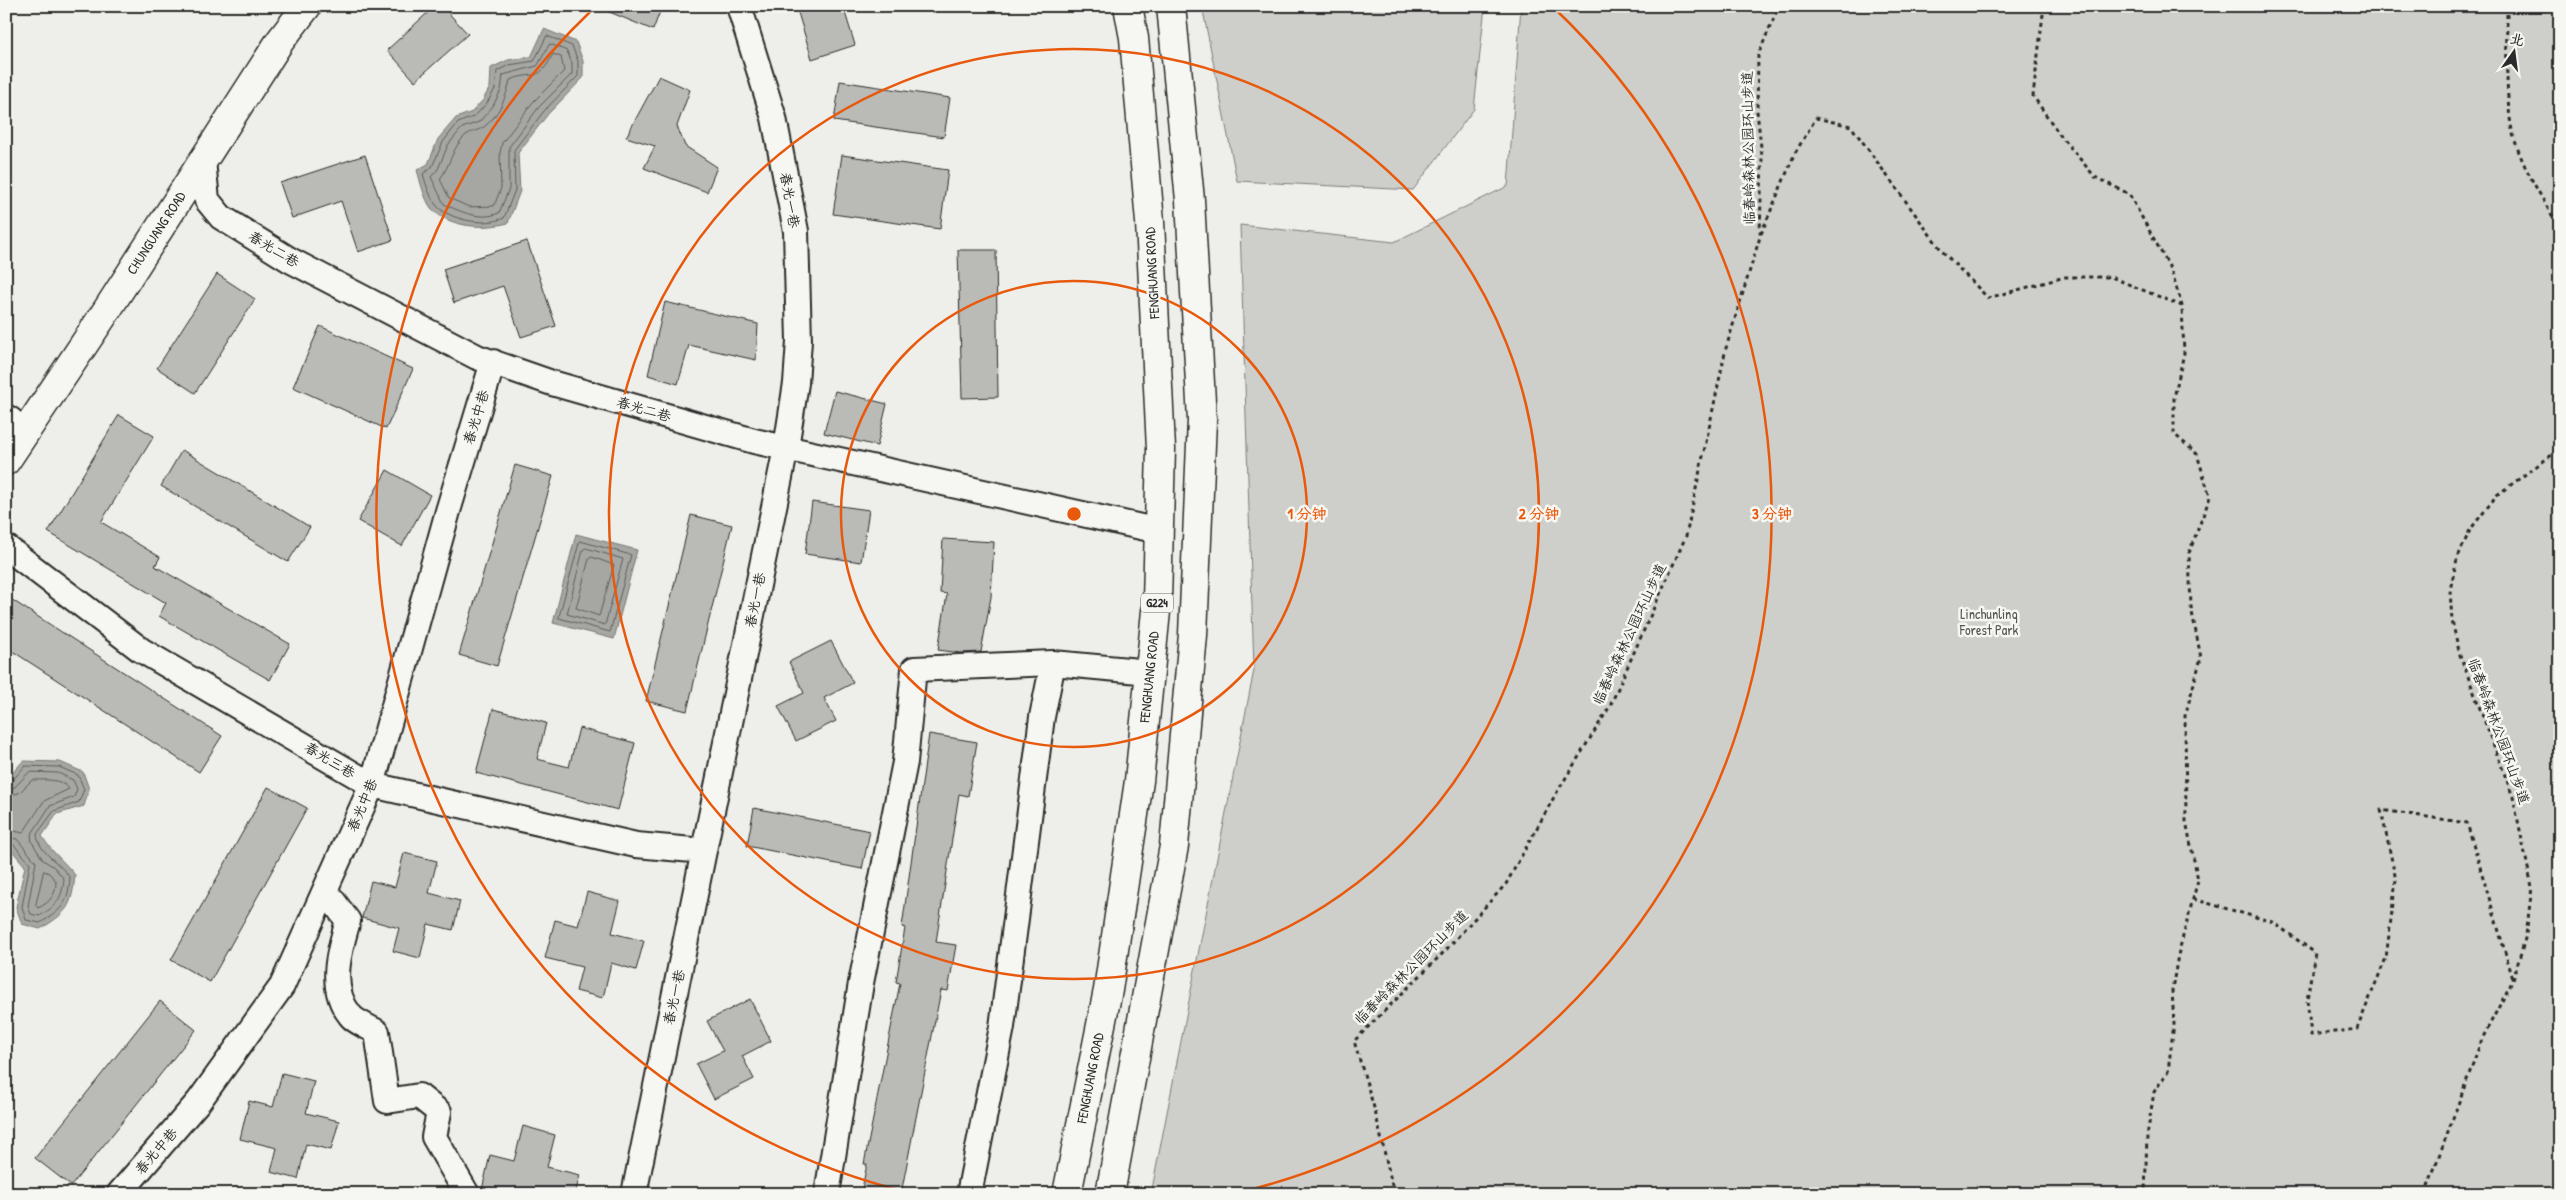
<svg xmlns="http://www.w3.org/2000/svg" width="2566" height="1200" font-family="'Patrick Hand','LXGW WenKai TC',sans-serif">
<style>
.green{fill:#cececa;stroke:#7c7c7a}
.water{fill:#a6a6a3;stroke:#757573}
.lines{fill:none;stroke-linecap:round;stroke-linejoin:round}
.shore{stroke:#5c5c5b;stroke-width:1}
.building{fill:#babab7;stroke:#2b2b2b}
.minor-casing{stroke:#2b2b2b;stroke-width:28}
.major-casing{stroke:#2b2b2b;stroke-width:31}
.highway-casing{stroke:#2b2b2b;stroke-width:31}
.path{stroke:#2b2b2b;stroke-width:3;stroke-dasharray:4 4;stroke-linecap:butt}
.minor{stroke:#f6f6f2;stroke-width:24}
.major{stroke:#f6f6f2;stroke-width:28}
.highway{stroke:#f6f6f2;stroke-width:28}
.ring{fill:none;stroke:#e8590c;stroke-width:2.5}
.labels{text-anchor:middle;stroke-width:5;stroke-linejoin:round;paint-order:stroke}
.shield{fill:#f6f6f2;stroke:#686867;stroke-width:1}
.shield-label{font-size:12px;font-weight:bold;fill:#2b2b2b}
.street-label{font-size:14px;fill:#2b2b2b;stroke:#f6f6f2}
.park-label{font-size:14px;fill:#545453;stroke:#f6f6f2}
.centre{fill:#e8590c;stroke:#f6f6f2;stroke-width:2.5}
.ring-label{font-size:15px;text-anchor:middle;font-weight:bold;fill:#e8590c;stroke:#f6f6f2;stroke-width:5;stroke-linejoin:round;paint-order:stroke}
</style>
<rect width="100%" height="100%" fill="#eeeeea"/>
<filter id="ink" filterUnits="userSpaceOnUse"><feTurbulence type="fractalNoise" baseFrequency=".02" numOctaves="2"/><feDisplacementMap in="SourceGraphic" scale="10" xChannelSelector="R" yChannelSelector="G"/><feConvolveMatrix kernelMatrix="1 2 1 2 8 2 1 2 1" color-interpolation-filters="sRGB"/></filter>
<g filter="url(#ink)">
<path class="green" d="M 1202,6 L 1485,6 L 1474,109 L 1413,190 L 1237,181 Z
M 1521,6 L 2560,6 L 2560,1194 L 1151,1194 L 1254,670 L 1240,225 L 1394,242 L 1508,186 Z"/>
<path class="water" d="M 544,29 L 576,42 L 583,61 L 583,78 L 548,114 L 518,153 L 520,191 L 508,223 C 485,229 456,228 436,213 C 425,205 421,183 417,170 L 428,164 L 438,139 L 456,118 L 472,112 L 483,100 L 490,87 L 491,68 L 508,60 L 531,57 Z
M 576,534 L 637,550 L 614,639 L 553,623 Z
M 23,761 L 60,762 L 83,772 L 89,789 L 84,806 L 57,814 L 42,836 C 52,853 63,860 75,875 C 72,907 67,913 40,929 L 22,924 L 16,907 L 25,866 L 9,847 L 6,850 L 6,780 Z"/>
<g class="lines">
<path class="shore" d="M 547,36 L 572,46 L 578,61 L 578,76 L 544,111 L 514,150 L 515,190 L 504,218 C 486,226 456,221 440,209 C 431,202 426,184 423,174 L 432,167 L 443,142 L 458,123 L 475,116 L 487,103 L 495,89 L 497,71 L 509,65 L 534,61 Z
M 550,44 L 567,51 L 572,63 L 572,74 L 539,107 L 509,147 L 509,189 L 499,213 C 481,221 461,212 444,204 L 431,177 L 438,169 L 448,145 L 462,128 L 479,122 L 493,106 L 501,90 L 503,75 L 537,66 Z
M 553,54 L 561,57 L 564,71 L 533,102 L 502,143 L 500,153 L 501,188 L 494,206 L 469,207 L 449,198 L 440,179 C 450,166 452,147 466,135 C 471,131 478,131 484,127 C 499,115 506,98 510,80 C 535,70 538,84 553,54 Z
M 580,541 L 631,555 L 610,632 L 559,618 Z
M 586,548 L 623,559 L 605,625 L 567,614 L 583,550 Z
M 592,557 L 614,565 L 599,616 L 576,608 L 589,559 Z
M 6,782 L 12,781 L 25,766 L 59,767 L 78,775 L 84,789 L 79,802 L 54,811 L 37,834 C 38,853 61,863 70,878 C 68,904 62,910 40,923 L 26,920 L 22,907 L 30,863 L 13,844 L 6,843
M 6,789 L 15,787 L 29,772 L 58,773 L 73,780 L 77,789 L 74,797 L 50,806 L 31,835 L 32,842 L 43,860 L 54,867 L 64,879 C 62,899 56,907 39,916 L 31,914 L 28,906 L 36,862 L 17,839 L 6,837
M 6,796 L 19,793 L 32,780 C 44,780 62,778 69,789 L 44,801 L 23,833 L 6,829
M 44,871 L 49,873 L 56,881 C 56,894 51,902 38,908 L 36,905 Z"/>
</g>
<path class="building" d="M 435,6 L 442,6 L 468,34 L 415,81 L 387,50 Z
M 595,6 L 662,6 L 653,30 Z
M 796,6 L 843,6 L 855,45 L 812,59 Z
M 659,76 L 690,90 L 677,126 L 685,146 L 717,167 L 707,192 L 644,168 L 655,146 L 626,137 Z
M 840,81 L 950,98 L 944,137 L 834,121 Z
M 365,155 L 393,240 L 358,252 L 341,201 L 292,218 L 280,183 Z
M 842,155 L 948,170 L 940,229 L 833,214 Z
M 527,241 L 556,326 L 521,337 L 503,286 L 454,303 L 443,269 Z
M 958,250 L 996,250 L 998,397 L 962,398 Z
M 217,274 L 255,299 L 195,393 L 157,368 Z
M 665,302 L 758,324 L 756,360 L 689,345 L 678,384 L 648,375 Z
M 320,326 L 413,369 L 386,429 L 293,387 Z
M 835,391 L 887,404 L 877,446 L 824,433 Z
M 119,415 L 154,436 L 101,522 L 160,557 L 155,566 L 290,644 L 270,680 L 159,616 L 166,603 L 48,532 Z
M 182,450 L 310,527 L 288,562 L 161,486 Z
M 515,465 L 553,476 L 497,666 L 459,655 Z
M 387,470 L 430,495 L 402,546 L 358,521 Z
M 812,502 L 869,510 L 861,562 L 805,554 Z
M 691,515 L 732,525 L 687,711 L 646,701 Z
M 943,539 L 994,542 L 991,597 L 981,652 L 961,653 L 938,650 L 947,594 L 940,593 Z
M 6,596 L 222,736 L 199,772 L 6,647 Z
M 831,641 L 853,683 L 824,698 L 836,721 L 796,741 L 778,706 L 804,693 L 789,662 Z
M 493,709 L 546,723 L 537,759 L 569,767 L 579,728 L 635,743 L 618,810 L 476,773 Z
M 929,734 L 977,742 L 968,796 L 959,794 L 936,942 L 956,945 L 948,991 L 941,990 L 901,1194 L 861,1194 L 867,1164 L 864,1164 L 900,983 L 896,982 L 905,928 L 902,927 Z
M 268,787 L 307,808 L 210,982 L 171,960 Z
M 754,808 L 870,831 L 862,869 L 747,846 Z
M 404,853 L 437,861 L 429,893 L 460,901 L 453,930 L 428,924 L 420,958 L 393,951 L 399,928 L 362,918 L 371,881 L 395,887 Z
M 587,892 L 620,901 L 612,933 L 644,941 L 636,970 L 611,963 L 603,998 L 576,991 L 582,967 L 545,958 L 555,920 L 578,926 Z
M 750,999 L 771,1041 L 742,1056 L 754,1079 L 714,1099 L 696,1064 L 723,1051 L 707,1021 Z
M 160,1001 L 196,1030 L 71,1186 L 35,1158 Z
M 282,1073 L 314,1081 L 306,1113 L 339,1121 L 331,1150 L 306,1144 L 298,1179 L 271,1172 L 277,1148 L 240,1139 L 249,1101 L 273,1107 Z
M 523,1126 L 555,1135 L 547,1167 L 580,1175 L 575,1194 L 481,1194 L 490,1155 L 514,1161 Z"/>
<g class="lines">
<g class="minor-casing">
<path id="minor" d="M 203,161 L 207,200 L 221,217 L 290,260 L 477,357 L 552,383 L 754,441 L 1159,531
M 6,417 L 11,420
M 6,547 L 141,650 L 372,785 L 636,845 L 704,851
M 325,890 L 348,921 C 339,951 328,988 350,1015 C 355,1022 369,1027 377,1032 L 387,1101 L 419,1096 L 439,1112 L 434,1137 L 467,1194
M 119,1194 L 199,1101 L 282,986 L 372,785 L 448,511 L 493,362
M 634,1194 L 786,448 L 796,383 L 799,341 L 796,231 L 774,118 L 739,6
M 827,1194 L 861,983 L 905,762 L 914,669 L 1053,663
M 969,1194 L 1002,1027 L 1042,717 L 1053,663 L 1150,672"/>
</g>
<g class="major-casing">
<path id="major" d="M 6,461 L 107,310 L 280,41 L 307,6"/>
</g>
<g class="highway-casing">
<path id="highway" d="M 1067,1194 L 1108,990 L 1139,781 L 1157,601 L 1161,449 L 1150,222 L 1134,38 L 1128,6
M 1110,1194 L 1174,846 L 1193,635 L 1202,420 L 1190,200 L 1171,6"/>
</g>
<path class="path" d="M 2044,6 L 2033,96 L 2060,135 L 2095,177 L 2129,194 L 2171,270 L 2182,306 L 2184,353 L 2174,398 L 2174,434 L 2197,454 L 2210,497 L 2189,553 L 2191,607 L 2201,658 L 2185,716 L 2186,821 L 2198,880 L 2178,955 L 2172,990 L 2174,1024 L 2168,1071 L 2154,1092 L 2147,1136 L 2145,1194
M 2507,6 C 2507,46 2505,86 2511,125 C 2518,162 2542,197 2560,229
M 1761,234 L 1795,153 L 1816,118 L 1851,126 L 1942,251 L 1988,298 L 2065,277 L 2111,277 L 2182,306
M 2193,899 L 2273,922 L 2315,953 L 2307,999 L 2311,1035 L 2357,1029 L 2386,958 L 2396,880 L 2381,810 L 2467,823 L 2513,979
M 1394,1194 L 1375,1111 L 1354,1041 L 1444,952 L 1506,884 L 1554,797 L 1610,706 L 1686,536 L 1726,348 L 1760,237 L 1762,156 L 1757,111 L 1758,55 L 1779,6
M 2425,1194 L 2482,1039 L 2513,980 L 2526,935 L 2532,887 L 2513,797 L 2460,655 L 2452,621 L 2450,590 L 2457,559 L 2470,530 L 2497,495 L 2560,449"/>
<use href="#minor" class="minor"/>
<use href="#major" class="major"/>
<use href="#highway" class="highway"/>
</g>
</g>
<g class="ring">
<circle cx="1074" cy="514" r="233"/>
<circle cx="1074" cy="514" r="465"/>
<path d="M911 1193A698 698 0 0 1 594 8M1554 8A698 698 0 0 1 1237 1193"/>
</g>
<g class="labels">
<rect class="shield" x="1141" y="593.5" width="32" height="19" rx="4"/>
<g class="shield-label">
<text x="1157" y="607">G224</text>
</g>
<g class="street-label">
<text transform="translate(1748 148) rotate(-91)" y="5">临春岭森林公园环山步道</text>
<text transform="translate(790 200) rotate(80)" y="5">春光一巷</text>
<text transform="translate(156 233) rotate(-57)" y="5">CHUNGUANG ROAD</text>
<text transform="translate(274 249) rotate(31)" y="5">春光二巷</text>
<text transform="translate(1152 273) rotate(-93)" y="5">FENGHUANG ROAD</text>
<text transform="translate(644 409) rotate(16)" y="5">春光二巷</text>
<text transform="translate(476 417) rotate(-73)" y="5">春光中巷</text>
<text transform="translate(755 600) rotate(-79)" y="5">春光一巷</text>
<text transform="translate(1629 634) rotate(-65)" y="5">临春岭森林公园环山步道</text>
<text transform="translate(1149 677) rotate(-84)" y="5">FENGHUANG ROAD</text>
<text transform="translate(2499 731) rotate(70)" y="5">临春岭森林公园环山步道</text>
<text transform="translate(330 760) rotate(31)" y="5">春光三巷</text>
<text transform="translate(362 805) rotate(-67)" y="5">春光中巷</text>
<text transform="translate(1411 967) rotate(-45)" y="5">临春岭森林公园环山步道</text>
<text transform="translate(674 997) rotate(-78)" y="5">春光一巷</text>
<text transform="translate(1090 1078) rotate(-79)" y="5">FENGHUANG ROAD</text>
<text transform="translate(156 1151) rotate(-49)" y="5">春光中巷</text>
</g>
<g class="park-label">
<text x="1989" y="619">Linchunling<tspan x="1989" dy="16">Forest Park</tspan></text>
</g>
</g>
<circle cx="1074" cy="514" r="8" class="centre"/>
<g class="ring-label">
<text x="1307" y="519">1 分钟</text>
<text x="1539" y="519">2 分钟</text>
<text x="1772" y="519">3 分钟</text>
</g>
<rect width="2566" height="1200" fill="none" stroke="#f6f6f2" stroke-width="25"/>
<rect x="12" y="12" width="2541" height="1175" fill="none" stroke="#2b2b2b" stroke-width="2" filter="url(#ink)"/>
<g transform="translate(2514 52) rotate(14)" stroke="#f6f6f2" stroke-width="4" paint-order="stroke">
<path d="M0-4L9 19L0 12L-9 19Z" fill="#2b2b2b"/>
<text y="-8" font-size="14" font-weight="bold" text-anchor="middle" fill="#2b2b2b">北</text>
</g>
</svg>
